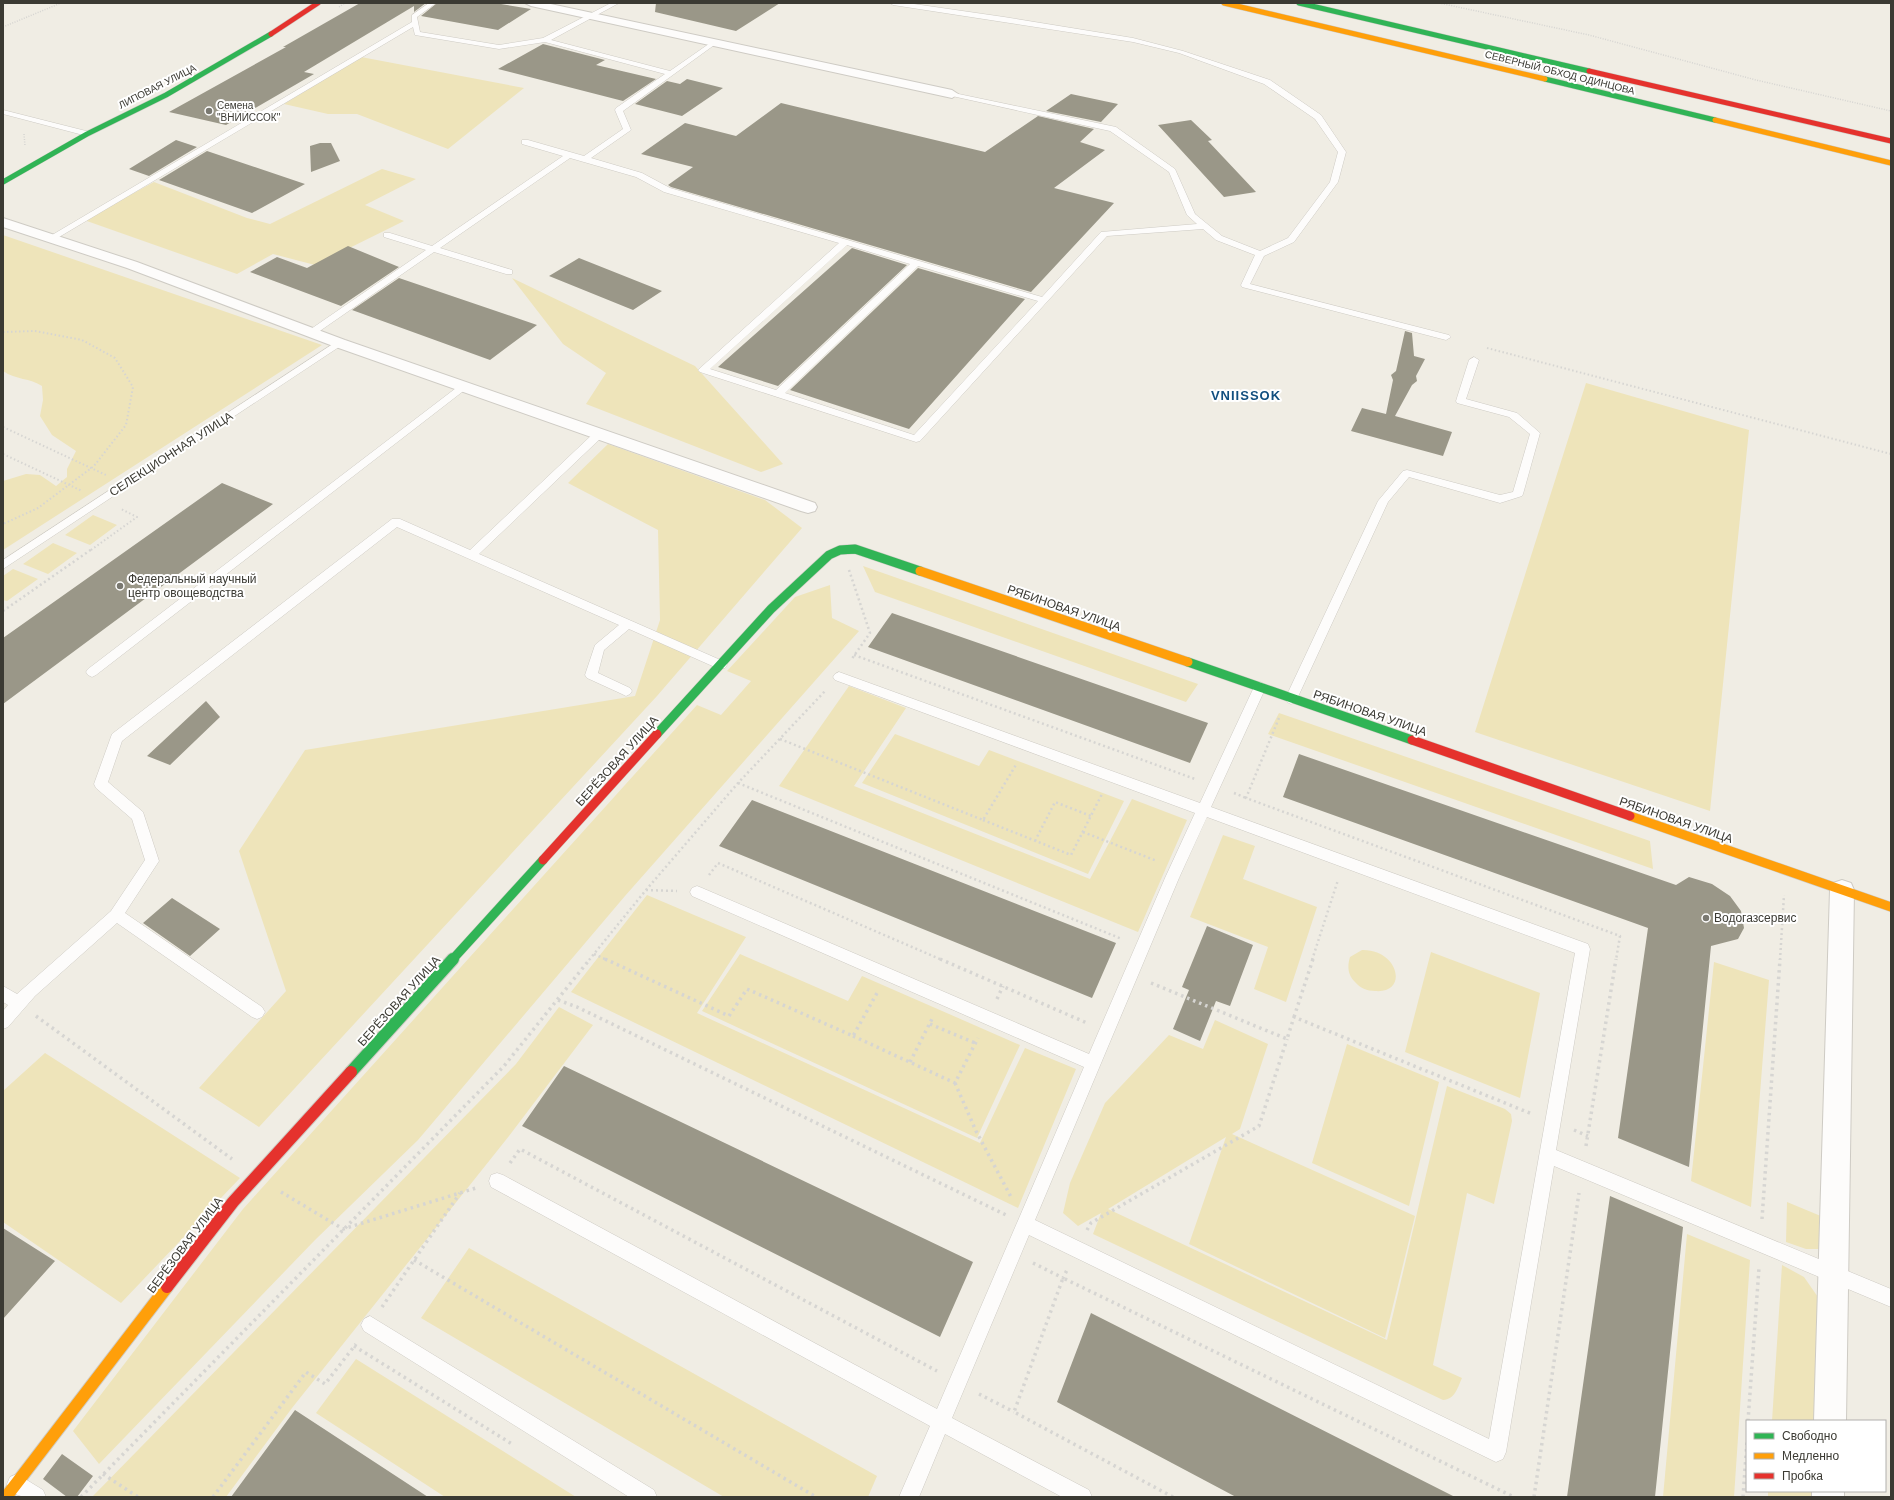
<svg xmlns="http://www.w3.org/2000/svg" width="1894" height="1500" font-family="Helvetica,sans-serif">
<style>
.green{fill:#eee4ba}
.building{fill:#9a9788}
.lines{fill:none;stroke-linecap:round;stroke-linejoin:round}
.lane-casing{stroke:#cecbc4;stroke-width:1}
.street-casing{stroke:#cecbc4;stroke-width:2}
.fast-far3-casing{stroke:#cecbc4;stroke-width:6}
.fast-far2-casing{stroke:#cecbc4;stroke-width:8}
.fast-far1-casing{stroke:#cecbc4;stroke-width:10}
.fast-casing{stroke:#cecbc4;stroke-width:14}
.slow-far2-casing{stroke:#cecbc4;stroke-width:6}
.slow-far1-casing{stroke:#cecbc4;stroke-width:10}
.slow-casing{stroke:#cecbc4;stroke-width:14}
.jam-far2-casing{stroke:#cecbc4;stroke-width:6}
.jam-far1-casing{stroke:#cecbc4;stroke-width:10}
.jam-casing{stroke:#cecbc4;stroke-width:14}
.path-far3{stroke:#d6d5d2;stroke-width:1.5;stroke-dasharray:1 1.5;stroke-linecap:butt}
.path-far2{stroke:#d6d5d2;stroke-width:2;stroke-dasharray:1.5 2.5;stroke-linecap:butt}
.path-far1{stroke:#d6d5d2;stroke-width:2.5;stroke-dasharray:2 3;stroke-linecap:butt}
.path{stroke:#d6d5d2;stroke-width:3.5;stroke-dasharray:2.5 4;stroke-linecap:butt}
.lane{fill:#fdfcfb;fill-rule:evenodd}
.street{fill:#fdfcfb;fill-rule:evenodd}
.fast-far3{stroke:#30b455;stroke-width:5}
.fast-far2{stroke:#30b455;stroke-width:7}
.fast-far1{stroke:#30b455;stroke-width:9}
.fast{stroke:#30b455;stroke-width:12}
.slow-far2{stroke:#ff9f0a;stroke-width:5}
.slow-far1{stroke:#ff9f0a;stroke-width:9}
.slow{stroke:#ff9f0a;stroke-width:12}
.jam-far2{stroke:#e5322d;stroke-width:5}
.jam-far1{stroke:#e5322d;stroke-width:9}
.jam{stroke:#e5322d;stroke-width:12}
.poi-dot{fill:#7a7971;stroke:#fff;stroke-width:1.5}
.labels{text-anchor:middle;stroke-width:4;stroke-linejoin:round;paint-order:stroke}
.far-street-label{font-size:10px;fill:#3b3a33;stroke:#fff}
.far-poi-label{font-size:10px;fill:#3b3a33;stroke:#fff;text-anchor:start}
.street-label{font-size:12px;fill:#3b3a33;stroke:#fff}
.poi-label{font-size:12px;fill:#3b3a33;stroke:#fff;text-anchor:start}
.far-district-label{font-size:13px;font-weight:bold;letter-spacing:1px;fill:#124f7f;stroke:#fff}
</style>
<rect width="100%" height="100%" fill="#f0ede4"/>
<path class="green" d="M 361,57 L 524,88 L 448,149 L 357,114 L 328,114 L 284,104 Z
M 382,169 L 416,179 L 365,205 L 404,221 L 315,265 L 273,254 L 237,274 L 84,220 L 154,182 L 247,218 L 270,224 Z
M 3,235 L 322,345 L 3,550 L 3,481 L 26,474 L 40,475 L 56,486 L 67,477 L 67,469 L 76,451 L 52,435 L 40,416 L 43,400 L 42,386 C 30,378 16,380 3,371 Z
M 512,278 L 695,366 L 783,464 L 761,472 L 586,404 L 606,373 L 563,344 Z
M 1586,383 L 1749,430 L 1710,811 L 1475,732 Z
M 608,444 L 765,500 L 802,528 L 657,696 L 259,1127 L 199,1088 L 286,991 L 239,851 L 305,750 L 635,696 L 660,620 L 658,530 L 568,483 Z
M 93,515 L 117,525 L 90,545 L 65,535 Z
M 53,543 L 77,553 L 48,574 L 23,564 Z
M 863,566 L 1198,684 L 1186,702 L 875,592 Z
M 13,569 L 38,579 L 7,601 L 3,600 L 3,576 Z
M 830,585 L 832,618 L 859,631 L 625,896 L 418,1140 L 315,1240 L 99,1464 L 73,1431 L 243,1209 L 697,705 L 721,715 L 751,681 L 727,671 L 795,597 Z
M 849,686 L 906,708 L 854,786 L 1090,879 L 1132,799 L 1187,820 L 1138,932 L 779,786 Z
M 1279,713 L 1650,841 L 1653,869 L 1268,734 Z
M 895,734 L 979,766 L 989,750 L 1124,801 L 1088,874 L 862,783 Z
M 1223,835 L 1255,846 L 1243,879 L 1317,907 L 1286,1002 L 1254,989 L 1268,947 L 1190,917 Z
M 647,895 L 746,937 L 697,1013 L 980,1143 L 1025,1048 L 1076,1069 L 1018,1208 L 571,992 Z
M 1362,950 C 1399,949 1409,994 1375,991 C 1367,991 1360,988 1355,982 C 1348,975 1347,967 1350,957 Z
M 1431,952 L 1540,993 L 1520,1098 L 1405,1052 Z
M 740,954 L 848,1001 L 862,976 L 1020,1045 L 977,1138 L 702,1011 Z
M 1714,962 L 1769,980 L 1751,1207 L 1691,1181 Z
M 559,1007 L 593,1025 L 509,1136 L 292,1408 L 226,1497 L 92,1497 L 516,1064 Z
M 1215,1020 L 1268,1044 L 1240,1129 L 1232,1134 L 1415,1216 L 1385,1338 L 1189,1244 L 1226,1137 L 1108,1209 L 1387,1340 L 1447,1086 L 1505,1109 L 1511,1114 L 1512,1121 L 1494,1204 L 1467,1193 L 1433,1365 L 1462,1378 C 1457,1389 1455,1399 1443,1400 L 1093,1234 L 1101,1213 L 1078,1226 L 1063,1213 L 1070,1183 L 1105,1103 L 1169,1035 L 1203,1049 Z
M 1347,1044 L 1439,1082 L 1409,1206 L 1312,1163 Z
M 45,1053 L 240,1178 L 121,1303 L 3,1222 L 3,1091 Z
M 1787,1202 L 1828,1219 L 1824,1249 L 1806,1249 L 1786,1242 Z
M 1687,1234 L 1750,1260 L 1734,1497 L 1663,1497 Z
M 469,1248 L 877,1476 L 868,1497 L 724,1497 L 421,1318 Z
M 1782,1265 L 1804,1277 L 1820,1300 L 1817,1421 L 1772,1421 Z
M 356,1359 L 576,1497 L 445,1497 L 316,1413 Z
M 1768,1491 L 1814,1491 L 1814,1497 L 1768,1497 Z"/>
<path class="building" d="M 360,3 L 426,3 L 414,12 L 414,6 L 304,72 L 314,74 L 226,125 L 169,112 L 286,47 L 283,47 Z
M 437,3 L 495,3 L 531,9 L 498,30 L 421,16 Z
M 656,3 L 780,3 L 736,31 L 655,12 Z
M 543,44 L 605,60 L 596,65 L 656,79 L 623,101 L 498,69 Z
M 687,79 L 723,88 L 682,116 L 635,104 L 667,81 L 680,84 Z
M 1071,94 L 1118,104 L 1101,122 L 1046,111 Z
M 781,103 L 985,152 L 1038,116 L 1094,129 L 1080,142 L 1105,150 L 1054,188 L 1114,203 L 1031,292 L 671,187 L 668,185 L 693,167 L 641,154 L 685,123 L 736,136 Z
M 1191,120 L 1212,140 L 1208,141 L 1256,192 L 1224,197 L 1158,125 Z
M 176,140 L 197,147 L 149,176 L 129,169 Z
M 320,143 L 331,143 L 340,161 L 311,172 L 310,146 Z
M 207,151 L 305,184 L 252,213 L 159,180 Z
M 348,246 L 399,267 L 341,306 L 250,272 L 277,257 L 307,268 Z
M 852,248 L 907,265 L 778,386 L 718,367 Z
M 579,258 L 662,291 L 633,310 L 549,276 Z
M 918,268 L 1025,299 L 909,429 L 790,390 Z
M 399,278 L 537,325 L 490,360 L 352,310 Z
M 1405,331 L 1412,333 L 1414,356 L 1425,359 L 1416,376 L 1417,381 L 1412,385 L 1395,416 L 1452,432 L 1443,456 L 1351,431 L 1362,408 L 1386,414 L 1393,380 L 1391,375 L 1396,371 Z
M 222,483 L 273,504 L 3,704 L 3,638 Z
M 892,613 L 1208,723 L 1190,763 L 868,647 Z
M 206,701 L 220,717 L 170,765 L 147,756 Z
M 1299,754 L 1676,885 L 1689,877 L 1712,884 L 1730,896 L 1741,911 L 1744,928 L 1738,939 L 1711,946 L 1689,1167 L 1618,1138 L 1648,928 L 1283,797 Z
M 752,800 L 1116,943 L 1092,998 L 719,846 Z
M 172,898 L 220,929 L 190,956 L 143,923 Z
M 1207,926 L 1253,945 L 1230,1006 L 1216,1001 L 1200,1041 L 1173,1029 L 1189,990 L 1182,987 Z
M 564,1066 L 973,1262 L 940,1337 L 522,1126 Z
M 1610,1196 L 1683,1227 L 1655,1497 L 1567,1497 Z
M 3,1228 L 55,1261 L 3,1319 Z
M 1091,1313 L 1455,1497 L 1236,1497 L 1057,1402 Z
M 295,1410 L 428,1497 L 231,1497 Z
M 62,1454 L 93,1476 L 77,1497 L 67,1497 L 43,1479 Z"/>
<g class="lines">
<g class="lane-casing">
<path id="lane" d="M 429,3 L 436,3 L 417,17 L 420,32 L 499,45 L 543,38 L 611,3 L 619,3 L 551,40 L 670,71 L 713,41 L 717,41 L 717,43 L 623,111 L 631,130 L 591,158 L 642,173 L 670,188 L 1042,297 L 1101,232 L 1197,224 L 1187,215 L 1169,172 L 1110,131 L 952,96 L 949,96 L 949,92 L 1116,127 L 1175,169 L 1195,214 L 1222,236 L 1260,251 L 1288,238 L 1330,182 L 1338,152 L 1315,119 L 1264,84 L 1179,53 L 1133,42 L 893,5 L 890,3 L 907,3 L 1004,17 L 1133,38 L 1183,51 L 1270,80 L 1321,115 L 1346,152 L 1338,182 L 1294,242 L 1264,256 L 1250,284 L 1449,335 L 1451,337 L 1446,340 L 1242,287 L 1241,285 L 1255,255 L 1216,240 L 1203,229 L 1107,236 L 920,441 L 916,442 L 700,372 L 698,370 L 839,243 L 664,192 L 636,177 L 570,158 L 440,248 L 512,270 L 512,274 L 506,274 L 434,252 L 314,335 L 308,335 L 306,333 L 308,331 L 426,250 L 384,237 L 384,233 L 390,233 L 432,246 L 563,156 L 522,144 L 522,140 L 528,140 L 584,156 L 623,129 L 615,110 L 616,108 L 665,74 L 545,42 L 499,49 L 415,35 L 413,27 L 54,240 L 51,241 L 47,238 L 412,22 L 412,15 ZM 847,245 L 910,264 L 776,390 L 710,369 ZM 918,266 L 1038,301 L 914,435 L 785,393 Z
M 3,110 L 90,132 L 91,134 L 87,136 L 3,114 Z
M 339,340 L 344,343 L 342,345 L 3,569 L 3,560 Z
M 1474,357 L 1479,360 L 1466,399 L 1517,413 L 1540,433 L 1523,494 L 1522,496 L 1500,503 L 1409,477 L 1388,502 L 1297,699 L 1295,702 L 1291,704 L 1287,702 L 1285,699 L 1378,501 L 1403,471 L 1407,470 L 1500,495 L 1513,492 L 1530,434 L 1509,417 L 1457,403 L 1456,401 L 1469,360 Z
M 463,384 L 466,385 L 468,387 L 466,389 L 96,675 L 92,677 L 88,675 L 86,672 L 88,669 L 460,385 Z
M 599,431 L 604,434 L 603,436 L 479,554 L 725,662 L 727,665 L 725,668 L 717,668 L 629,629 L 604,650 L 598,673 L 630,688 L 632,691 L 630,694 L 626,696 L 622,694 L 587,678 L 585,675 L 595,645 L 619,625 L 397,527 L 122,741 L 108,782 L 143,812 L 159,861 L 125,913 L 262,1007 L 265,1012 L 262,1017 L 257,1019 L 252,1017 L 117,923 L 35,996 L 8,1027 L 3,1029 L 3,1011 L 8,1005 L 3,1002 L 3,986 L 17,994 L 111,911 L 145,860 L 132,819 L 96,788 L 94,784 L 112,734 L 392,519 L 400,519 L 470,550 L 595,432 Z
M 839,672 L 1200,803 L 1254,687 L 1256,684 L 1260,682 L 1264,684 L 1266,687 L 1211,807 L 1588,944 L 1590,949 L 1556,1150 L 1891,1289 L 1891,1307 L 1554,1166 L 1506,1452 L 1503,1459 L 1496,1462 L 1029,1235 L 952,1418 L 1089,1490 L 1092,1497 L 1062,1497 L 945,1434 L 919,1497 L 899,1497 L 930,1426 L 491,1187 L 489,1181 L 491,1175 L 497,1173 L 503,1175 L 937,1409 L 1084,1067 L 692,896 L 690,892 L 692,888 L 697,886 L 702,888 L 1089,1054 L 1165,878 L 1195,813 L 835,680 L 833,677 L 835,674 ZM 1207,817 L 1575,953 L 1489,1439 L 1035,1220 L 1179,878 Z
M 370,1316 L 654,1490 L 657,1497 L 629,1497 L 364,1331 L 361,1325 L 364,1319 Z
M 17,1474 L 43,1490 L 46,1497 C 30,1497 14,1500 7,1484 L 10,1477 Z"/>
</g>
<g class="street-casing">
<path id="street" d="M 525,3 L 546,3 L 952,90 L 958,94 L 952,98 L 531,6 Z
M 3,218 L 137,262 L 345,340 L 815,503 L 817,507 L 815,511 L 808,513 L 801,511 L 333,346 L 127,268 L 3,227 Z
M 1842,880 L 1851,883 L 1854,890 L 1846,1421 L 1814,1421 L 1830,890 L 1833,883 Z
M 1812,1491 L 1844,1491 L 1844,1497 L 1812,1497 Z"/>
</g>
<g class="fast-far3-casing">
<path id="fast-far3" d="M 1299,3 L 1589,71
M 1545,79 L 1715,120
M 3,182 L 87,134 L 166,95 L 271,34"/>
</g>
<g class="fast-far2-casing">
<path id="fast-far2" d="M 847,550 L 857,550"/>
</g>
<g class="fast-far1-casing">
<path id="fast-far1" d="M 1188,662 L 1412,740
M 657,734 L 771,609 L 829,555 L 840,550 L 855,549 L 920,571
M 452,960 L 543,860"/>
</g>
<g class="fast-casing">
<path id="fast" d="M 351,1072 L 453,959"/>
</g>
<g class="slow-far2-casing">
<path id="slow-far2" d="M 1224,3 L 1545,79
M 1715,120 L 1891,163"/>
</g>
<g class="slow-far1-casing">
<path id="slow-far1" d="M 920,571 L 1188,662
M 1630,816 L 1891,907"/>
</g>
<g class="slow-casing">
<path id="slow" d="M 6,1497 L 167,1287"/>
</g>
<g class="jam-far2-casing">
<path id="jam-far2" d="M 271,34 L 318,3
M 1589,71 L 1891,141"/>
</g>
<g class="jam-far1-casing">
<path id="jam-far1" d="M 1412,740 L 1630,816
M 543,860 L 657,734"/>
</g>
<g class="jam-casing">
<path id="jam" d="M 167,1287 L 233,1202 L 351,1072"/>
</g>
<path class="path-far3" d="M 1439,3 L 1589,35 L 1756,80 L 1891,111
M 339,7 L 345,3
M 3,27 L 61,3
M 24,134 L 25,146"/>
<path class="path-far2" d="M 3,332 L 35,331 L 82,340 L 115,358 L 133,387 L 126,425 L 94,466 L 38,508 L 3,524
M 1487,348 L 1891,454
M 3,427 L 106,475
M 3,454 L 82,491
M 91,550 L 137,517 L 121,509"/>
<path class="path-far1" d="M 849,570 L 870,633 L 851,660
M 3,611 L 92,549
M 854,655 L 1195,779
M 1279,718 L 1246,798 L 1620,936 L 1616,960
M 780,739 L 983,820 L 1017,763
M 738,783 L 1122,939
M 1234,793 L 1246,798
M 983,820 L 1071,855 L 1102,794
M 1083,832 L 1157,861
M 1035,841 L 1055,802 L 1091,816
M 709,875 L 718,863 L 942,960
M 646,890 L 677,891
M 594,954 L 607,960
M 589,960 L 646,890 L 738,783 L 826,690
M 1312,960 L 1338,880
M 1780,960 L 1784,895"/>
<path class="path" d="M 605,959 L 729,1016 L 747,989 L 853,1036 L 877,993
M 940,959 L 1087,1023
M 1151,983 L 1287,1039 L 1294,1017 L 1532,1114
M 997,999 L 1003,986
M 558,1000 L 577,1007 L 1006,1215
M 36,1016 L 232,1159
M 1294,1017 L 1313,959
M 930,1024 L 975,1043
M 853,1036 L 955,1083 L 978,1038
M 910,1062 L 933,1017
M 955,1083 L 976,1131 L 1011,1197
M 1574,1130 L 1588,1136
M 1586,1146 L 1616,959
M 510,1163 L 520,1149 L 937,1371
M 281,1192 L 343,1229 L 476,1188
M 1762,1219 L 1780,959
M 1087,1230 L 1091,1223 L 1259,1126 L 1287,1039
M 414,1260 L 816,1497
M 1033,1263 L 1063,1278 L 1067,1270
M 382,1307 L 460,1193
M 354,1346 L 512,1444
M 979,1394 L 1014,1412
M 1748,1421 L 1759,1268
M 103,1474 L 138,1497
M 81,1497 L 504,1066 L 590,959
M 213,1497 L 306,1372 L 325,1384 L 356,1344
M 1173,1497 L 1014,1412 L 1063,1278 L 1514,1497
M 1534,1497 L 1579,1193
M 1743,1497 L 1747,1441"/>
<use href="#lane" class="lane"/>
<use href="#street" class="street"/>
<use href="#fast-far3" class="fast-far3"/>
<use href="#fast-far2" class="fast-far2"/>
<use href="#fast-far1" class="fast-far1"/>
<use href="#fast" class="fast"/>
<use href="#slow-far2" class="slow-far2"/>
<use href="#slow-far1" class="slow-far1"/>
<use href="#slow" class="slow"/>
<use href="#jam-far2" class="jam-far2"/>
<use href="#jam-far1" class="jam-far1"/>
<use href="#jam" class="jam"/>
</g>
<g class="poi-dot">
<circle cx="209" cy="111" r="4"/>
<circle cx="120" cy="586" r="4"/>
<circle cx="1706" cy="918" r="4"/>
</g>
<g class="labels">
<g class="far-street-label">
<text transform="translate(1560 72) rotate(14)" y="4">СЕВЕРНЫЙ ОБХОД ОДИНЦОВА</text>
<text transform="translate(157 86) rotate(-27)" y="4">ЛИПОВАЯ УЛИЦА</text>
</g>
<g class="far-poi-label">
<text x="217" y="109">Семена<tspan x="217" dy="12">"ВНИИССОК"</tspan></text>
</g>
<g class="street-label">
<text transform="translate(171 454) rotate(-33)" y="4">СЕЛЕКЦИОННАЯ УЛИЦА</text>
<text transform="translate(1064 608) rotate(19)" y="4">РЯБИНОВАЯ УЛИЦА</text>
<text transform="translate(1370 713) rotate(19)" y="4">РЯБИНОВАЯ УЛИЦА</text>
<text transform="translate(617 761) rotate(-48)" y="4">БЕРЁЗОВАЯ УЛИЦА</text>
<text transform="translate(1676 820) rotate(19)" y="4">РЯБИНОВАЯ УЛИЦА</text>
<text transform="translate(399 1001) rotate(-48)" y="4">БЕРЁЗОВАЯ УЛИЦА</text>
<text transform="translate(185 1245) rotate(-53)" y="4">БЕРЁЗОВАЯ УЛИЦА</text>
</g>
<g class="poi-label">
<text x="128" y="583">Федеральный научный<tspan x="128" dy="14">центр овощеводства</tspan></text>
<text x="1714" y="922">Водогазсервис</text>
</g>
<g class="far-district-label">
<text x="1246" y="400">VNIISSOK</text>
</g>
</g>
<rect width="1894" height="1500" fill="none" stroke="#3b3a33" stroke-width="8"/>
<rect x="1746" y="1420" width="140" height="72" fill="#ffffff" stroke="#b1b0ad"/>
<rect x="1754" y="1433" width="20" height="6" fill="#30b455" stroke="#b1b0ad"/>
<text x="1782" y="1440" font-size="12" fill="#3b3a33">Свободно</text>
<rect x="1754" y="1453" width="20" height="6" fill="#ff9f0a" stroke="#b1b0ad"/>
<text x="1782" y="1460" font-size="12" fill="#3b3a33">Медленно</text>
<rect x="1754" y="1473" width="20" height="6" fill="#e5322d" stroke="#b1b0ad"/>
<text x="1782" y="1480" font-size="12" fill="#3b3a33">Пробка</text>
</svg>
